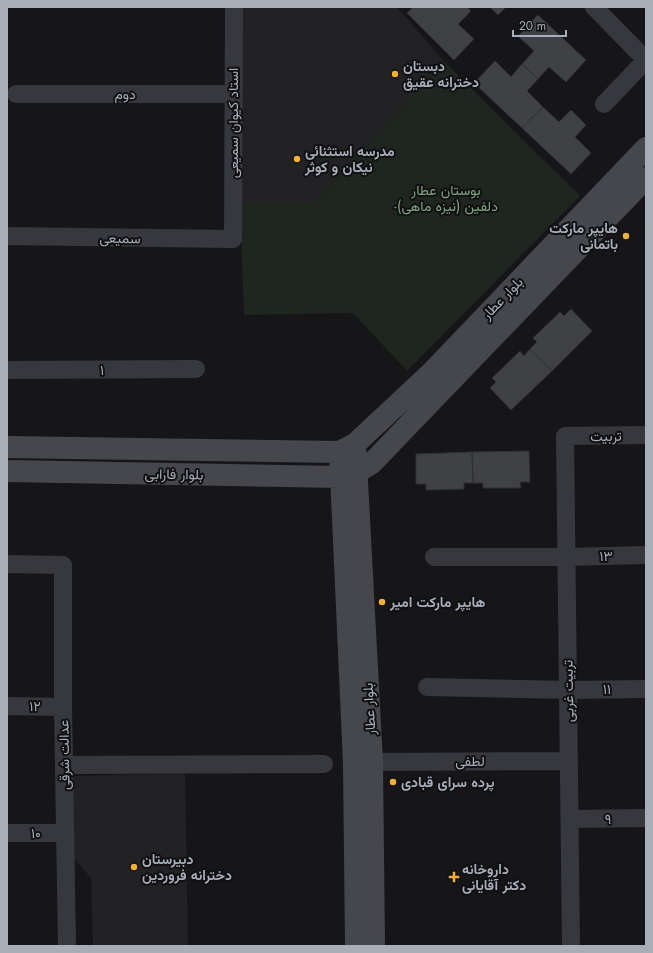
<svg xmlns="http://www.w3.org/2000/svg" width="653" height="953" font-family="Jost,Vazirmatn,sans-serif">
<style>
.built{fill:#222225}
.green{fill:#1e261f}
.building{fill:#404145;stroke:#303034}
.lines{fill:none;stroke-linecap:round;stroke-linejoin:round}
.street{stroke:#37383d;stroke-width:18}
.secondary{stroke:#45474d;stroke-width:22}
.poi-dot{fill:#f2b134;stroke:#111113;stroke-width:1.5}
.labels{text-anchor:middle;stroke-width:4;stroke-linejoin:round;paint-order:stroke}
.poi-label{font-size:14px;font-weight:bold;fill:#a8adb8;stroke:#111113;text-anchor:start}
.street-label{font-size:14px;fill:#a8adb8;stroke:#111113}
.park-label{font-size:14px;fill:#7fa381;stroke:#111113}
</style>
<rect width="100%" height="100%" fill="#161618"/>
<path class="built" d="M 240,7 L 397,7 L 443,60 L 394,116 L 315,203 L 240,203 Z
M 185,774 L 188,946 L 93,946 L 91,878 L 72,856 L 71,776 Z"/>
<path class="green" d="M 443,60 L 580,196 L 407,371 L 353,313 L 244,315 L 240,203 L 315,203 L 394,116 Z"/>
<path class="building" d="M 413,7 L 467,7 L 471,11 L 458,24 L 474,39 L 454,60 L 407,13 Z
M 490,7 L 506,7 L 498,15 Z
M 538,15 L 586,60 L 566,82 L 549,67 L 538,79 L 522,64 L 534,51 L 518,36 Z
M 495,61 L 511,77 L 522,64 L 538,79 L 527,91 L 543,107 L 522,128 L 474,83 Z
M 543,107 L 559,122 L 571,110 L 586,125 L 575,137 L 591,153 L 571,174 L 522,128 Z
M 571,309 L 592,331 L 552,371 L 530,349 L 537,342 L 533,338 L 560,312 L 564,316 Z
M 530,349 L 552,371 L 511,410 L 490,388 L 496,382 L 492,378 L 520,351 L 524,356 Z
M 529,451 L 530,482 L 520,482 L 521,488 L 483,488 L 483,483 L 473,483 L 472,452 Z
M 472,452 L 473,483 L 464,483 L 464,489 L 426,490 L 426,484 L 416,484 L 416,454 Z"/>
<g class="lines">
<path class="street" d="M 594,7 L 646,60
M 16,94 L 233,94
M 604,104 L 646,60
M 7,236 L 233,239 L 234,7
M 7,370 L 196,369
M 434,557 L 566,557 L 646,555
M 7,564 L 63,565 L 63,707 L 67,946
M 427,687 L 568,690 L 646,689
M 7,706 L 63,707
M 372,762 L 569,761
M 64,765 L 324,764
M 570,819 L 646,818
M 7,833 L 65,833
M 571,946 L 565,436 L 646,435"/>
<path class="secondary" d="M 355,444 L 372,762 L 374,946
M 7,447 L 340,452
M 343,450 L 355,444 L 431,373 L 646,148
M 340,452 L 354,763 L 356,946
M 7,471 L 341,477 L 357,472 L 372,463 L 646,178"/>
</g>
<g class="poi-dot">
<circle cx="395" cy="74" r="4"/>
<circle cx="297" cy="159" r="4"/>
<circle cx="626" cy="236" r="4"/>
<circle cx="382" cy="602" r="4"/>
<circle cx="393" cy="782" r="4"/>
<circle cx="134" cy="867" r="4"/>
<path d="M452 871h4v4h4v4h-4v4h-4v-4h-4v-4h4z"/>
</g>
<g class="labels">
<g class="poi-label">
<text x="403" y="71">دبستان<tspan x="403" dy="16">دخترانه عقیق</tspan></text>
<text x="305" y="156">مدرسه استثنائی<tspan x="305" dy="16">نیکان و کوثر</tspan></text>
<text x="618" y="233" text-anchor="end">هایپر مارکت<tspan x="618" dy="16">باتمانی</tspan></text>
<text x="390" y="607">هایپر مارکت امیر</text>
<text x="401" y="787">پرده سرای قبادی</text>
<text x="142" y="864">دبیرستان<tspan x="142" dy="16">دخترانه فروردین</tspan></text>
<text x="462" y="874">داروخانه<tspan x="462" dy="16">دکتر آقایانی</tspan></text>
</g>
<g class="street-label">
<text x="125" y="99">دوم</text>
<text transform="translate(233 123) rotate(-90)" y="5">استاد کیوان سمیعی</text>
<text transform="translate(120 238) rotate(1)" y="5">سمیعی</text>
<text transform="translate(502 298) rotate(-46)" y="5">بلوار عطار</text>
<text x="102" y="375">۱</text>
<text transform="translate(606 436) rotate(-1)" y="5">تربیت</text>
<text transform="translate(174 474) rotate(1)" y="5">بلوار فارابی</text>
<text transform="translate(606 556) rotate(-1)" y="5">۱۳</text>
<text transform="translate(607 689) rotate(-1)" y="5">۱۱</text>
<text transform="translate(568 691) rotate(-91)" y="5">تربیت غربی</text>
<text transform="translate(35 706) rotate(1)" y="5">۱۲</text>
<text transform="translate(369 709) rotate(-93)" y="5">بلوار عطار</text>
<text transform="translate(64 755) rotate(-91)" y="5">عدالت شرقی</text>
<text x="470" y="766">لطفی</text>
<text transform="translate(608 819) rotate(-1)" y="5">۹</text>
<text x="36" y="838">۱۰</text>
</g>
<g class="park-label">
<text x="446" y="195">بوستان عطار<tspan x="446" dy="16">-دلفین (نیزه ماهی)</tspan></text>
</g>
</g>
<rect width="653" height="953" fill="none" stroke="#a8adb8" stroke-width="16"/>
<path d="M513 30v6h53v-6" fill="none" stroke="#a8adb8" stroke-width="2"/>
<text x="519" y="30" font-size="12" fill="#a8adb8" stroke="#111113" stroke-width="3" paint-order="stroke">20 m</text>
</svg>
